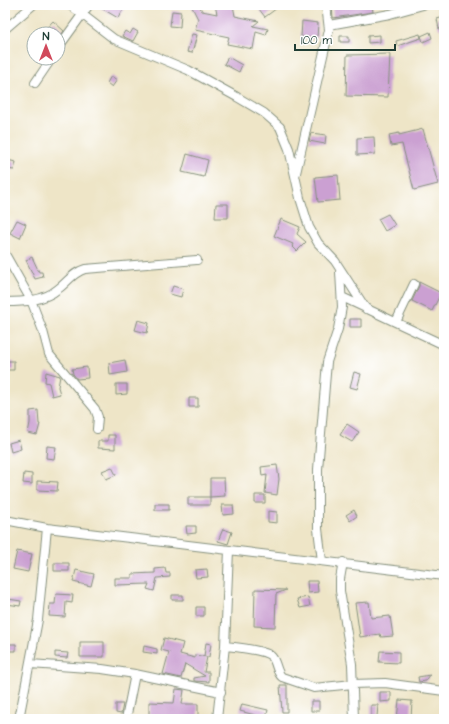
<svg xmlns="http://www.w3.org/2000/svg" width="449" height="724" font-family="'Architects Daughter',sans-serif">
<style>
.building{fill:#cba0d2}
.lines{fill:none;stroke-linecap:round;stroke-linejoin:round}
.minor-casing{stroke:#86917e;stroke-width:10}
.minor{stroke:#fff;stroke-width:8}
</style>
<rect width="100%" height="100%" fill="#fff"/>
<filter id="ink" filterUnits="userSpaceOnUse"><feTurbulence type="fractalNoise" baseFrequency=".025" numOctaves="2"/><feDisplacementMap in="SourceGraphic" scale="8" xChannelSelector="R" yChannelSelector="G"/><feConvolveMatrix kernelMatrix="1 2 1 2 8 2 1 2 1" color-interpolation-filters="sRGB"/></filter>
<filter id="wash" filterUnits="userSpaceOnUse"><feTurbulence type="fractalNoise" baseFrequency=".012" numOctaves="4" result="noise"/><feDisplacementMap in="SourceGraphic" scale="16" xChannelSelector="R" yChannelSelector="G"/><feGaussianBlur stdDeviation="0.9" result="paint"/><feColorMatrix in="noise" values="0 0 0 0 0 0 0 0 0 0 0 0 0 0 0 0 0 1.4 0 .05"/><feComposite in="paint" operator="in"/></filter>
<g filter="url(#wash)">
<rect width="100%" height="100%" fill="#eee5c7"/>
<g id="blocks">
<path class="building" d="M 96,5 L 126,5 L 118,18 Z
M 191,5 L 199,5 L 202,11 L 217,14 L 215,5 L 233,5 L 235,16 L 259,21 L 253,26 L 268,29 L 266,35 L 256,32 L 253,49 L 227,44 L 229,37 L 195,30 L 198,19 Z
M 256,5 L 281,5 L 265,17 Z
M 332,5 L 372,5 L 373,12 L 333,18 Z
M 172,11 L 181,12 L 180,27 L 170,26 Z
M 444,17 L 444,28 L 439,29 L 437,19 Z
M 53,21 L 64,31 L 58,39 L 58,34 L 41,34 Z
M 302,21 L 318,23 L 317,38 L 301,37 Z
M 133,29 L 138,32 L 133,41 L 122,36 L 125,31 L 130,34 Z
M 430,32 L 432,38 L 423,42 L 421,36 Z
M 192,34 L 197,35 L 192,53 L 187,52 Z
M 420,34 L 421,38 L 397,46 L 396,41 Z
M 380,35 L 380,42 L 368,43 L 368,36 Z
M 340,36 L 349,36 L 349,42 L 340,42 Z
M 390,54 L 388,97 L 346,96 L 347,55 Z
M 228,57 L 242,65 L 239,72 L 224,64 Z
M 111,76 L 117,80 L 112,87 L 107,83 Z
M 423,129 L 438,184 L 414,190 L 402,144 L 391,146 L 389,135 L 399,133 L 399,135 Z
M 311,133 L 326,135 L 325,144 L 309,141 Z
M 374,137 L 375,154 L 357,155 L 357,138 Z
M 187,154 L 208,160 L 204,177 L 182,172 Z
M 7,160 L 16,162 L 14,170 L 6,169 Z
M 338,175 L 340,200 L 318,202 L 315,177 Z
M 216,204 L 228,204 L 228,218 L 215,218 Z
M 388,214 L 395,225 L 385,231 L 378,219 Z
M 281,219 L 300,227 L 297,234 L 306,242 L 297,251 L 292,246 L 293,244 L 274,236 Z
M 17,220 L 26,224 L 20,238 L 10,233 Z
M 32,257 L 39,272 L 42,272 L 43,277 L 35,279 L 26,260 Z
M 419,282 L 441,293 L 432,311 L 412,301 L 419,286 Z
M 173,286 L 183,289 L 181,297 L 170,294 Z
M 350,319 L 361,319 L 361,327 L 350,327 Z
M 138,320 L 149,323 L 147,333 L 135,330 Z
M 125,360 L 127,372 L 110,375 L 109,363 Z
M 5,361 L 14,361 L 14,370 L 5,370 Z
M 87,367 L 88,378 L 77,379 L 73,374 L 72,369 Z
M 46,372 L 60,376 L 58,387 L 60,394 L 52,396 L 49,383 L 45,382 Z
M 354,372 L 361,374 L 357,389 L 350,387 Z
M 116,384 L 127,384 L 127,394 L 116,395 Z
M 189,398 L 198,398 L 198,407 L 189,407 Z
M 38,410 L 39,424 L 40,424 L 37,435 L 28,433 L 30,423 L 30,411 Z
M 347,424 L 359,432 L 352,442 L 340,435 Z
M 108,435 L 115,435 L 115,449 L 98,448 L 98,441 L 108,441 Z
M 19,440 L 21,449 L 11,452 L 9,443 Z
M 47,446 L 56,447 L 54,459 L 46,458 Z
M 277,465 L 279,479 L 277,495 L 265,493 L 267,475 L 262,476 L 261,467 Z
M 112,467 L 116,475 L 106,479 L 102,471 Z
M 24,473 L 32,474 L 32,484 L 23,483 Z
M 210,478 L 224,478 L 225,496 L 210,497 Z
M 37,481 L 58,482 L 57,491 L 37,490 Z
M 255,495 L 265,495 L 265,503 L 255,503 Z
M 188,497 L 210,497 L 210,505 L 188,505 Z
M 155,504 L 169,504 L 169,510 L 155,510 Z
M 222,505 L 233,505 L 234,514 L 223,515 Z
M 354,510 L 357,516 L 350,521 L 346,515 Z
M 268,511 L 277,512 L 277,523 L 268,522 Z
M 186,526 L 196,526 L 196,533 L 187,534 Z
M 223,529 L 232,532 L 228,544 L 218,541 Z
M 17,551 L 32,554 L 28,572 L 13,569 Z
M 54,563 L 69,563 L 69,571 L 54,571 Z
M 165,568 L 166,573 L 170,573 L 170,577 L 157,578 L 154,591 L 147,589 L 149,584 L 115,585 L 115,578 L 132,578 L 132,574 L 155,573 L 155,569 Z
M 207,569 L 208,577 L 196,578 L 195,570 Z
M 76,570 L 94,574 L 91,586 L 73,582 Z
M 307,581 L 317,581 L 318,592 L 308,593 Z
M 255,589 L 286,590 L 276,594 L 275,627 L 254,626 Z
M 56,594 L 73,595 L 72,603 L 66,602 L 65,617 L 49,616 L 50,604 L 55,604 Z
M 172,595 L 183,595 L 183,600 L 172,600 Z
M 308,597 L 310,606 L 300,608 L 297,599 Z
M 8,599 L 21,601 L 20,606 L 7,604 Z
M 369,602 L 371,618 L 390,616 L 393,636 L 381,637 L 380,634 L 360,637 L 355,603 Z
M 196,607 L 204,607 L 204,616 L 196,616 Z
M 164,638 L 183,643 L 180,654 L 195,658 L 195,655 L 207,657 L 204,672 L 209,672 L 209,682 L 194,681 L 194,678 L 205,676 L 185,664 L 181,678 L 163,674 L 169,652 L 161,650 Z
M 80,642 L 104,642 L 104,657 L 80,657 Z
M 206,643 L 211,644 L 209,657 L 204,656 Z
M 5,644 L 16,644 L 16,651 L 5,651 Z
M 144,646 L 157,649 L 157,654 L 143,652 Z
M 380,651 L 399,652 L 399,663 L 379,662 Z
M 55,652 L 68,653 L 67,658 L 55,657 Z
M 430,675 L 426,681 L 419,682 L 418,677 Z
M 280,685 L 287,685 L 287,712 L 282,712 Z
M 176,689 L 184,690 L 182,704 L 198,704 L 198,718 L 149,719 L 149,702 L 174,703 Z
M 380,692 L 391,692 L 391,701 L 380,702 Z
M 399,700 L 412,701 L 411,719 L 397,719 Z
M 311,701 L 319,701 L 319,711 L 311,711 Z
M 116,704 L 123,704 L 121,714 L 116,713 Z
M 242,704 L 268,710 L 266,718 L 240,711 Z
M 371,705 L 378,705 L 377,717 L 371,717 Z"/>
</g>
</g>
<g filter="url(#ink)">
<use href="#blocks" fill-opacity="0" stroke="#86917e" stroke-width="1"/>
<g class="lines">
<g class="minor-casing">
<path id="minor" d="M 70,5 L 114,39 L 188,70 L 237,97 L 264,113 L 280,127 L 289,149 L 300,198 L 309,227 L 318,243 L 335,261 L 366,309
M 329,25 L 390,14 L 423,5
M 5,29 L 33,5
M 58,48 L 89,5
M 35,83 L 52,58
M 296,173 L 329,30 L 326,5
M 5,254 L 31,300 L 43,331 L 49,354 L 95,409 L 98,417 L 97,429
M 342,297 L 444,345
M 5,302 C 23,302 44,301 58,289 C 68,282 72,273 85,269 L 197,260
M 396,322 L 414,284
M 5,520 L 47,528 L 444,576
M 322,561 L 318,529 L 318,469 L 327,362 L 338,329 L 342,307 L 340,272
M 343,562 L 340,579 L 340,591 L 352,664 L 354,719
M 225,646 C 235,647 266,650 272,657 C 277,663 276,672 282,677 L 314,688 L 353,684 L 385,683 L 444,691
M 30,664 L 102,669 L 135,674 L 221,692
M 19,719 L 38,620 L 47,528
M 126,719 L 135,674
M 217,719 L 225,646 L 229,550"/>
</g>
<use href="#minor" class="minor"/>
</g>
</g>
<rect width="449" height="724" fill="none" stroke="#fff" stroke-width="20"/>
<g transform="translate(46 46)"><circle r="19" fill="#ffffff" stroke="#a5b1ae"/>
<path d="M0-3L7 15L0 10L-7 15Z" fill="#d1495b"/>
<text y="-6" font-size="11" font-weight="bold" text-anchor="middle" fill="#1f3d34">N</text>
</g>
<path d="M295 44v6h100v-6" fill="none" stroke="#1f3d34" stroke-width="2"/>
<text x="301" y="44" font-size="12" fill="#1f3d34" stroke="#ffffff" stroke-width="3" paint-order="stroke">100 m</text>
</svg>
